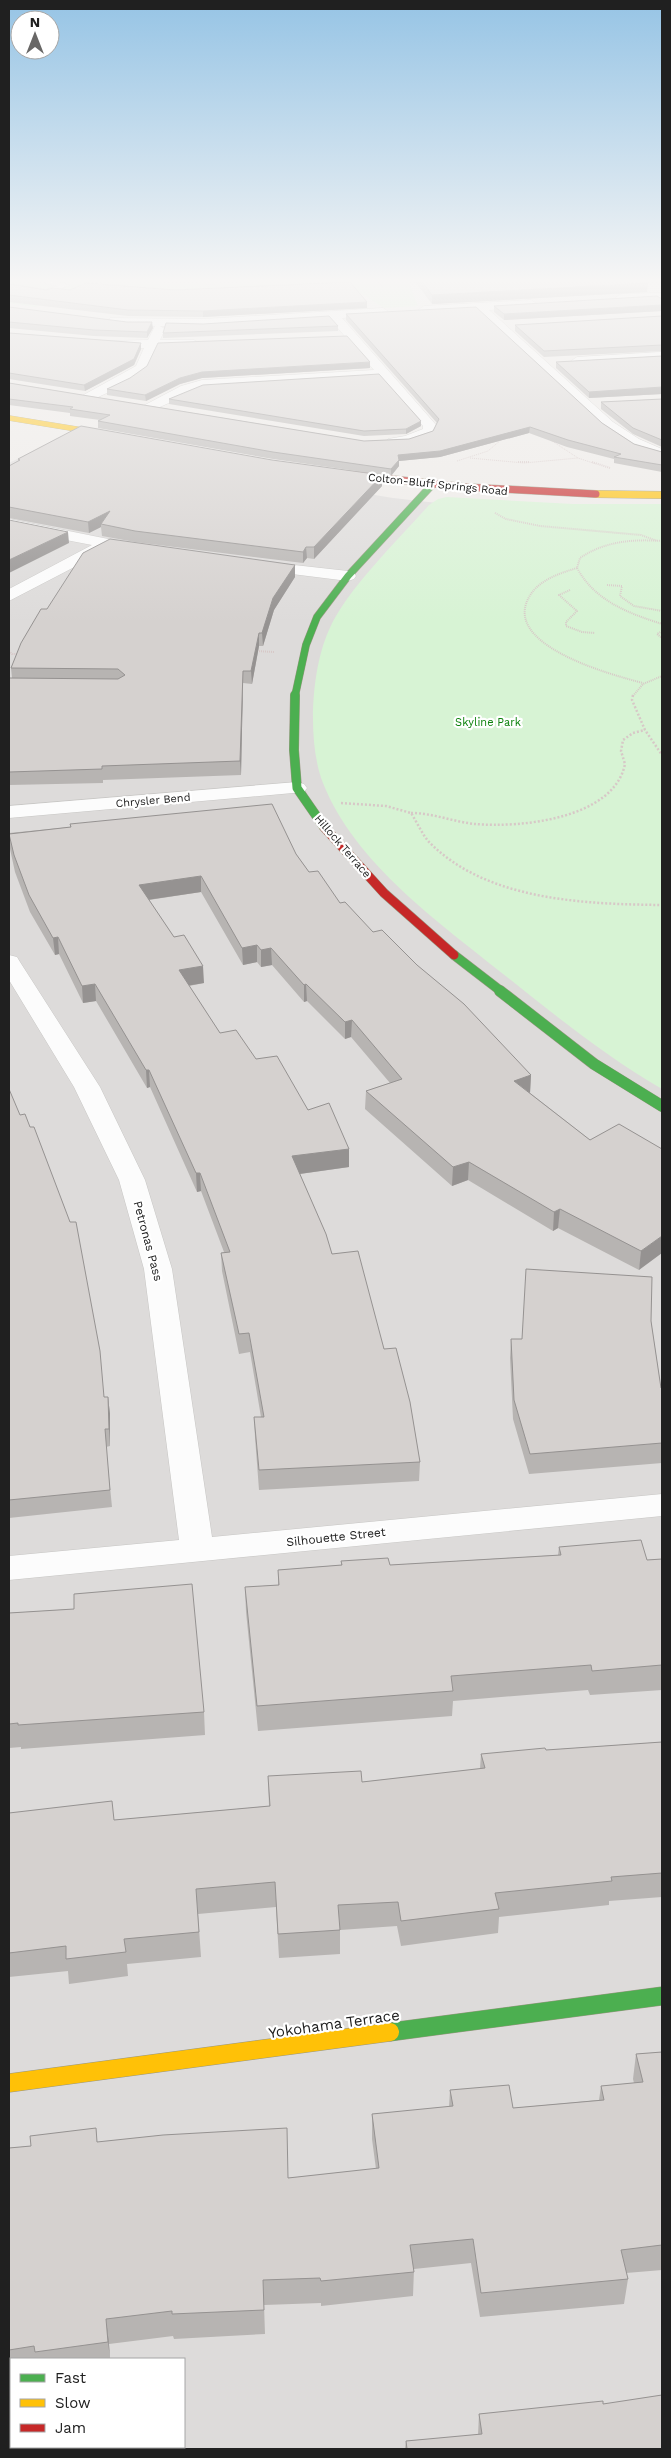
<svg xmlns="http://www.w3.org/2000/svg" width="671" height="2458" font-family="'Work Sans',sans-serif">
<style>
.residential{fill:#dddbda;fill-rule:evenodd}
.park{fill:#d7f3d4}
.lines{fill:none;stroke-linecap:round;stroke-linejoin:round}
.lane-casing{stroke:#c7c6c4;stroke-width:2}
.street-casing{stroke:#c7c6c4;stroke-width:1}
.fast-far3-casing{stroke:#989780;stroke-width:8}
.fast-far2-casing{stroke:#989780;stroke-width:10}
.fast-far1-casing{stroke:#989780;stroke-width:12}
.fast-casing{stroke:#989780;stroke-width:19}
.slow-far2-casing{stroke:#989780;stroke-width:5.5}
.slow-far1-casing{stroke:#989780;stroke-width:8}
.slow-casing{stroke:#989780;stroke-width:19}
.jam-far1-casing{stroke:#989780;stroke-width:8}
.jam-casing{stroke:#989780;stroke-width:10}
.path-far2{stroke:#d7c8c7;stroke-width:1;stroke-dasharray:1 1;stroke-linecap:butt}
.path-far1{stroke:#d7c8c7;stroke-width:2;stroke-dasharray:1 1;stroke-linecap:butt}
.path{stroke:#d7c8c7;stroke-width:2.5;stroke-dasharray:2 2;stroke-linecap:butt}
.lane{fill:#fcfcfc;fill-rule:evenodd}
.street{fill:#fcfcfc;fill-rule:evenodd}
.fast-far3{stroke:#4caf50;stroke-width:7}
.fast-far2{stroke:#4caf50;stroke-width:9}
.fast-far1{stroke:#4caf50;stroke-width:11}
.fast{stroke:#4caf50;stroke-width:18}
.slow-far2{stroke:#ffc107;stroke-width:5}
.slow-far1{stroke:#ffc107;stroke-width:7}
.slow{stroke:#ffc107;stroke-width:18}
.jam-far1{stroke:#c62828;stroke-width:7}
.jam{stroke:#c62828;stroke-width:9}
.wall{fill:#b7b4b2}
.shaded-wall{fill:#959291}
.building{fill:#d5d1cf;stroke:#959291}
.labels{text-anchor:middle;stroke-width:4.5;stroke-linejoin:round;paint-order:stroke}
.far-street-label{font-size:11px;fill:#202020;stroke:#fff}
.far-park-label{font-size:11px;fill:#0b810b;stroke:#fff}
.street-label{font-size:12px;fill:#202020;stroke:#fff}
.near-street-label{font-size:15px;fill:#202020;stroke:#fff}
</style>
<rect width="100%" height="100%" fill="#eeebe8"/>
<path class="residential" d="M 52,442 L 393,498 L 446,504 L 662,1068 L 662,2449 L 9,2449 L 9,463 ZM 11,2359 L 184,2359 L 184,2447 L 11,2447 Z"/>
<path class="park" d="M 9,280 L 408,280 L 418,306 L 384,308 L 344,282 L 186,291 L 96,282 L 35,307 L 9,303 Z
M 447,497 L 573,504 L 662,504 L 662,1089 C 607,1057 557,1017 507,977 C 441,924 355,864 323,783 C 307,743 311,669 329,630 C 346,590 399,539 429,505 L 438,499 Z"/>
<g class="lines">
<g class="lane-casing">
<path id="lane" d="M 33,280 L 49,280 L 69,285 L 47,294 L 9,288 L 9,284 L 46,290 L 58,286 Z"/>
</g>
<g class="street-casing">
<path id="street" d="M 662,293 L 662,299 L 621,302 L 615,298 L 621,294 Z
M 531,300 L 537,304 L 535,307 L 489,310 L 613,422 L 639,439 L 662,449 L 662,457 L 635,449 L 603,428 L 476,311 L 424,314 L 418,310 L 424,306 Z
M 383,308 L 389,312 L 387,315 L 342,318 L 437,426 L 434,434 L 413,443 L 393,446 L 386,442 L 388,439 L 405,436 L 423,429 L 423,426 L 380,377 L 203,388 L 153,410 L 148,411 L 141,407 L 181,386 L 202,380 L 374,370 L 330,319 L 203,327 L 160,326 L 165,329 L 160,340 L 194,340 L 200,344 L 194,348 L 157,348 L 146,371 L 130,382 L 90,401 L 85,402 L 78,398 L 136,366 L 144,348 L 105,348 L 101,347 L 99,344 L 101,341 L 148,340 L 155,326 L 158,326 L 114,325 L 110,324 L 108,321 L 110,318 L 203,319 Z
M 662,352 L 662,360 L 577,365 L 571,361 L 577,357 Z
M 9,519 L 138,545 L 146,550 L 138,555 L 109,549 L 9,601 L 9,589 L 92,545 L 9,529 Z
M 258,561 L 348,571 L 354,573 L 356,576 L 354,579 L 348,581 L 252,569 L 250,566 L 252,563 Z
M 297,782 L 304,784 L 307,788 L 304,792 L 9,818 L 9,806 Z
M 9,955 L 17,957 L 20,962 L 100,1087 L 145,1180 L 172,1269 L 212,1537 L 662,1494 L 662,1516 L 9,1580 L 9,1556 L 179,1540 L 144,1269 L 119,1180 L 74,1087 L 9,980 Z"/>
</g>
<g class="fast-far3-casing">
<path id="fast-far3" d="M 295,696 L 306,645 L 317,617 L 348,576 L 431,486"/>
</g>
<g class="fast-far2-casing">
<path id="fast-far2" d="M 295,695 L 294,750 L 297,788 L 324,827
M 454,955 L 502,992"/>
</g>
<g class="fast-far1-casing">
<path id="fast-far1" d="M 500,991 L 594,1064 L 662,1106"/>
</g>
<g class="fast-casing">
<path id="fast" d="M 390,2032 L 662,1996"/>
</g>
<g class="slow-far2-casing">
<path id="slow-far2" d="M 9,418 L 113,435"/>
</g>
<g class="slow-far1-casing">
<path id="slow-far1" d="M 596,494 L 662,495"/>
</g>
<g class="slow-casing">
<path id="slow" d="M 9,2083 L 390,2032"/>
</g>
<g class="jam-far1-casing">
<path id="jam-far1" d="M 345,474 L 464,487 L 596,494"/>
</g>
<g class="jam-casing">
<path id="jam" d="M 324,827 L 384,893 L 454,955"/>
</g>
<path class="path-far2" d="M 130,280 L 210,284 L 259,280
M 375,280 L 384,288
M 87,284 L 99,280
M 549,439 L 578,458 L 596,464
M 470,458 L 524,463 L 578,458
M 457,461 L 488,451 L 502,439"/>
<path class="path-far1" d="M 518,462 L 530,462
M 592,462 L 610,468
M 495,513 L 506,519 L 540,526 L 641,535 L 657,541
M 662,541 C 633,539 605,541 580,558 L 577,568 C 595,601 628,613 662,624
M 577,568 C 557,574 533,582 526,604 C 512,648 612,675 643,683
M 607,585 L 622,586 L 620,596 L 634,606 L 662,611
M 570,590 L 559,595 L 577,611 L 566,622 L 566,626 L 582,632 L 595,633
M 662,631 L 657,634 L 662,638
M 9,651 L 12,654 L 19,654
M 255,651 L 274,652
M 633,696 L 643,684 L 662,676"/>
<path class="path" d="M 633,695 L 632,700 L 645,730 L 662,755
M 341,803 L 386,806 L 411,813 C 417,822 422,834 429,842 C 487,901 585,904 662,905
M 411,813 C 433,813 454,822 475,824 C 520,828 614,819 625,764 L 621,751 L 623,740 L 633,733 L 645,730"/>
<use href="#lane" class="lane"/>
<use href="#street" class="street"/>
<use href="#fast-far3" class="fast-far3"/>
<use href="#fast-far2" class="fast-far2"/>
<use href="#fast-far1" class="fast-far1"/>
<use href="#fast" class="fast"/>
<use href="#slow-far2" class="slow-far2"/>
<use href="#slow-far1" class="slow-far1"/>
<use href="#slow" class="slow"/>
<use href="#jam-far1" class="jam-far1"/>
<use href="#jam" class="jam"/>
</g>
<path class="wall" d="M 416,280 L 645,280 L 648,283 L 647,292 L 432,304 L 416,283 Z
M 9,284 L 46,290 L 175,290 L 367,302 L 367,308 L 203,317 L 128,316 L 9,302 Z
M 660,298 L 662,298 L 662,311 L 504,320 L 494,312 L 494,306 Z
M 9,307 L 153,328 L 147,338 L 94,336 L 9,328 Z
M 346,314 L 602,423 L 634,444 L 662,452 L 662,472 L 614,463 L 614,459 L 567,447 L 529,433 L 440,457 L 399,461 L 399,466 L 391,476 L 273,459 L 98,428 L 98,421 L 100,420 L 70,416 L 70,413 L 9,405 L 9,383 L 364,441 L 409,439 L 433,431 L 437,423 L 346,320 Z
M 662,316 L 662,351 L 544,357 L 515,331 L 515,325 Z
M 338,326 L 338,331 L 163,338 L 163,333 Z
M 9,333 L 141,343 L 141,349 L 134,365 L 85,391 L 9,379 L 9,382 Z
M 347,336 L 370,368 L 202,378 L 180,384 L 146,401 L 107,395 L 107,389 Z
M 662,356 L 662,394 L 589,398 L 556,368 L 556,362 Z
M 169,399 L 421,426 L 406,434 L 364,436 L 169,404 Z
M 662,399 L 662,447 L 633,434 L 601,409 L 601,402 Z
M 18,459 L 382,486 L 314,559 L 307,558 L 303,563 L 135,542 L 102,536 L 101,527 L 89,533 L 9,518 L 9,466 L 18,461 Z
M 295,565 L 295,577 L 274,610 L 263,646 L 259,646 L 252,684 L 243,683 L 241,775 L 103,780 L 103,783 L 9,785 L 9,678 L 12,678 L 11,668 L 47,609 Z
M 70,824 L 296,854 L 309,872 L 340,903 L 373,932 L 417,965 L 531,1075 L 530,1093 L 590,1140 L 662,1149 L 639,1270 L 558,1228 L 553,1231 L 468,1180 L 452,1186 L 365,1109 L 366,1091 L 390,1083 L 351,1037 L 345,1039 L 307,1001 L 304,1002 L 272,965 L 261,967 L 257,962 L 243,965 L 201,892 L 149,900 L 204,983 L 189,986 L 220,1033 L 256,1059 L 349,1149 L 349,1167 L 300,1174 L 332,1254 L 384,1349 L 420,1462 L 419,1481 L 259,1490 L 255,1437 L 254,1417 L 261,1417 L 250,1352 L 239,1354 L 222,1271 L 221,1253 L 224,1252 L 201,1191 L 197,1192 L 150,1087 L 147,1088 L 96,1001 L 83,1003 L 59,954 L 55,955 L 30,912 L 15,872 L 10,849 L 9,833 L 70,827 Z
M 9,1089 L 104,1397 L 108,1397 L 110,1414 L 110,1446 L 106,1447 L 112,1507 L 9,1518 Z
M 651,1321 L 661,1388 L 662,1388 L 662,1463 L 529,1474 L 513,1419 L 510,1358 L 511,1339 L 522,1339 Z
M 559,1547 L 647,1560 L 662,1559 L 662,1690 L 590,1695 L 588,1690 L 453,1701 L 452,1716 L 258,1731 L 246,1612 L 245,1587 L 278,1585 L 278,1570 L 341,1565 L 341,1561 L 390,1565 L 558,1555 Z
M 74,1609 L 204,1712 L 205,1735 L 21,1749 L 21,1747 L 9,1748 L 9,1613 Z
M 662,1742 L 662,1897 L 609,1901 L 609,1905 L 499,1917 L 498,1933 L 401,1946 L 397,1926 L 340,1930 L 340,1954 L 279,1958 L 276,1907 L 198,1914 L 201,1957 L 127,1964 L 128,1976 L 69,1984 L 68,1971 L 9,1977 L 9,1813 L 114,1820 L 269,1806 L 268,1776 L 362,1782 L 480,1769 L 481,1754 L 546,1750 Z
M 662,2052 L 662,2270 L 626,2273 L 628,2279 L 624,2304 L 480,2317 L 471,2263 L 414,2269 L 413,2296 L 321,2306 L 321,2303 L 264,2305 L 265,2334 L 174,2339 L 173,2336 L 109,2344 L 110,2359 L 11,2359 L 11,2374 L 9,2374 L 9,2148 L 31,2146 L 96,2128 L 97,2142 L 288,2178 L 376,2169 L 372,2139 L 372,2114 L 449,2107 L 450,2090 L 513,2108 L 599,2100 L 601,2086 L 634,2083 L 633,2079 L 636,2054 Z
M 603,2404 L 662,2449 L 405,2449 L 406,2441 L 478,2435 L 479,2414 Z"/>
<path class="shaded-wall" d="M 648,283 L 647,292 L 432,304 L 432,295 Z
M 367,302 L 367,308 L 203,317 L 203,311 Z
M 662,305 L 662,311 L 504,320 L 504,314 Z
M 152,322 L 153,328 L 147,338 L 147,332 Z
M 141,343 L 141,349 L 134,365 L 85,391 L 84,385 Z
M 370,362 L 370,368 L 202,378 L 180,384 L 146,401 L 145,395 L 180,378 L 202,372 Z
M 662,387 L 662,394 L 589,398 L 589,392 Z
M 421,421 L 421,426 L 406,434 L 406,429 Z
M 530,427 L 529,433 L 440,457 L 399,461 L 399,466 L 391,476 L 391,469 L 398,455 Z
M 382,475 L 382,486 L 314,559 L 314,547 Z
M 110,511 L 101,524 L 101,527 L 89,533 L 88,522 Z
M 68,532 L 69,543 L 9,573 L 9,560 Z
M 306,547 L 307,558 L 303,563 L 303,552 Z
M 295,565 L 295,577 L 274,610 L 263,646 L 262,633 L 273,598 Z
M 259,633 L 259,646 L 252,684 L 251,671 Z
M 243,671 L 243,683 L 241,775 L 240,761 Z
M 201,876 L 201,892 L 140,901 L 139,885 Z
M 58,937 L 59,954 L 55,955 L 53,938 Z
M 257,945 L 257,962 L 243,965 L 242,948 Z
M 271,948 L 272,965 L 261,967 L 261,950 Z
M 203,966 L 204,983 L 180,987 L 179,970 Z
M 95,984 L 96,1001 L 83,1003 L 82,986 Z
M 306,984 L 307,1001 L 304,1002 L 304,985 Z
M 352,1020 L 351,1037 L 345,1039 L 345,1022 Z
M 146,1070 L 149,1070 L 150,1087 L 147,1088 Z
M 531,1075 L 530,1093 L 514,1081 Z
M 349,1149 L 349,1167 L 292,1175 L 292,1156 Z
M 469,1162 L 468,1180 L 452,1186 L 453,1167 Z
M 196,1173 L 200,1173 L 201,1191 L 197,1192 Z
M 560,1209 L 558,1228 L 553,1231 L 554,1212 Z
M 662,1236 L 662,1253 L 639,1270 L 641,1251 Z
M 108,1397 L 110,1414 L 110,1446 L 109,1429 Z
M 106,2319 L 109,2344 L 110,2359 L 108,2342 Z"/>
<path class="building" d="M 421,280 L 645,280 L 648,283 L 432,295 Z
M 350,282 L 367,302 L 203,311 L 128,310 L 9,295 L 9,284 L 46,290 L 53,288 L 70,290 L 86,283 L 175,290 Z
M 657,296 L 660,298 L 662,298 L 662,305 L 504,314 L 494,306 Z
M 9,307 L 127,322 L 152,322 L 147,332 L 94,330 L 9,322 Z
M 476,307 L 602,423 L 634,444 L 662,452 L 662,465 L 614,457 L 621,454 L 568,440 L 530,427 L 440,451 L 398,455 L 399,460 L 391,469 L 273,452 L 98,421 L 110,415 L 70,409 L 73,407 L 9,399 L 9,383 L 364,441 L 409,439 L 433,431 L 439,419 L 346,314 Z
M 329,316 L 338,326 L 163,333 L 166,323 L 203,324 Z
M 662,316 L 662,345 L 544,351 L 515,325 Z
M 9,333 L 141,343 L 134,359 L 84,385 L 9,373 Z
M 347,336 L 370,362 L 202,372 L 180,378 L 145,395 L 107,389 L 130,378 L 147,366 L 158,343 Z
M 662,356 L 662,387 L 589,392 L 556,362 Z
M 379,374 L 421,421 L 406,429 L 364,431 L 169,399 L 203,385 Z
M 662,399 L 662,440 L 633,428 L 601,402 Z
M 81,426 L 272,460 L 382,475 L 314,547 L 306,547 L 303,552 L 135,531 L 101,524 L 110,511 L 88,522 L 9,507 L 9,466 L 20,460 L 18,459 Z
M 9,520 L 68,532 L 9,560 Z
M 110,539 L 295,565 L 273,598 L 262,633 L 259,633 L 251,671 L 243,671 L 240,761 L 102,766 L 102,769 L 9,772 L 9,678 L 118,679 L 125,675 L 118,669 L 11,668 L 21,643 L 41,609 L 47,609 L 83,553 Z
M 272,804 L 296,854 L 309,872 L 318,871 L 340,903 L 345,902 L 373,932 L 382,930 L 417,965 L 464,1004 L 531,1075 L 514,1081 L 590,1140 L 619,1124 L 662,1149 L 662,1236 L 641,1251 L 560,1209 L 554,1212 L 469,1162 L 453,1167 L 366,1091 L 402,1079 L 352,1020 L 345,1022 L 306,984 L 304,985 L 271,948 L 261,950 L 257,945 L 242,948 L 201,876 L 139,885 L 174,937 L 184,935 L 203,966 L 179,970 L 220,1033 L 236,1030 L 256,1059 L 277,1056 L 308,1110 L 329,1103 L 349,1149 L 292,1156 L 326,1234 L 332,1254 L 358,1251 L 384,1349 L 396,1348 L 410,1402 L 420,1462 L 259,1470 L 254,1417 L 264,1417 L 249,1333 L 239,1334 L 221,1253 L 230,1252 L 200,1173 L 196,1173 L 149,1070 L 146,1070 L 95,984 L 82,986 L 58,937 L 53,938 L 29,895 L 14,855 L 9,834 L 71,827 L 70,824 Z
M 9,1089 L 20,1115 L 25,1114 L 30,1127 L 34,1127 L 70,1222 L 76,1222 L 100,1351 L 104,1397 L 108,1397 L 109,1429 L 105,1429 L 110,1490 L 9,1500 Z
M 526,1269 L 652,1277 L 651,1321 L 661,1388 L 662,1388 L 662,1443 L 530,1454 L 514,1400 L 511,1339 L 522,1339 Z
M 641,1540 L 647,1560 L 662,1559 L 662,1665 L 592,1671 L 591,1665 L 451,1676 L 453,1691 L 257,1706 L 245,1587 L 279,1585 L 278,1570 L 342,1565 L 341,1561 L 388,1558 L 390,1565 L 561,1555 L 559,1547 Z
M 192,1584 L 204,1712 L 18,1725 L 18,1723 L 9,1724 L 9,1613 L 74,1609 L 74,1594 Z
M 662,1742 L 662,1873 L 611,1877 L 612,1881 L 495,1893 L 499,1909 L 401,1921 L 398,1902 L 338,1905 L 340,1930 L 278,1934 L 275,1882 L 196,1889 L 199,1932 L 124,1939 L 126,1952 L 66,1959 L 66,1946 L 9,1953 L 9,1813 L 112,1801 L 114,1820 L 270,1806 L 268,1776 L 361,1771 L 362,1782 L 485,1768 L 481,1754 L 545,1748 L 546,1750 Z
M 662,2052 L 662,2245 L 621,2250 L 628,2279 L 481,2293 L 473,2239 L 410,2245 L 414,2272 L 321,2281 L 320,2278 L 263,2280 L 264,2310 L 172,2314 L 172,2311 L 106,2319 L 108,2342 L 35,2352 L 34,2346 L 9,2350 L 9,2148 L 31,2146 L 30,2136 L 96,2128 L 97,2142 L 163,2135 L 287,2128 L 288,2178 L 379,2168 L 372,2114 L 453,2106 L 450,2090 L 509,2085 L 513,2108 L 604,2100 L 601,2086 L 643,2082 L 636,2054 Z
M 662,2395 L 662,2449 L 407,2449 L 406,2441 L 482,2434 L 479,2414 L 603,2401 L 603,2404 Z"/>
<linearGradient id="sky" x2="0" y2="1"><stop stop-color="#96c4e5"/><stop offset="0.45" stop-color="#f7f6f5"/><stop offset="1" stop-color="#f7f6f5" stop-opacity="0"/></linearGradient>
<rect width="671" height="624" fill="url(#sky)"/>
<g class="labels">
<g class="far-street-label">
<text transform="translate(438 484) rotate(6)" y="4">Colton-Bluff Springs Road</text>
<text transform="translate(153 800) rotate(-5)" y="4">Chrysler Bend</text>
<text transform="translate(343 846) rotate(49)" y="4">Hillock Terrace</text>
</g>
<g class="far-park-label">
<text x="488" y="726">Skyline Park</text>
</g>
<g class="street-label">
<text transform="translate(148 1241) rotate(75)" y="4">Petronas Pass</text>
<text transform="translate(336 1537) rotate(-6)" y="4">Silhouette Street</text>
</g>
<g class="near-street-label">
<text transform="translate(334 2024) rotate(-8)" y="5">Yokohama Terrace</text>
</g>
</g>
<rect width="671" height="2458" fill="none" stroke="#202020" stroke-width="20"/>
<rect x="10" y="2358" width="175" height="90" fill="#ffffff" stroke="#a6a6a6"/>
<rect x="20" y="2374" width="25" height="8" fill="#4caf50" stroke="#a6a6a6"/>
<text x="55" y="2383" font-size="15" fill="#202020">Fast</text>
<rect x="20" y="2399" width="25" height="8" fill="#ffc107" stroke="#a6a6a6"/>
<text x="55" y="2408" font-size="15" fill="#202020">Slow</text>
<rect x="20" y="2424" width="25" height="8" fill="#c62828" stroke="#a6a6a6"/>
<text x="55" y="2433" font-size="15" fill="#202020">Jam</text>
<g transform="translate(35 35)"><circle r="24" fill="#ffffff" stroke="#a6a6a6"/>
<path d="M0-4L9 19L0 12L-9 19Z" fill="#686766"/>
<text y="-8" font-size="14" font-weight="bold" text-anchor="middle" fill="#202020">N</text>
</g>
</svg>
